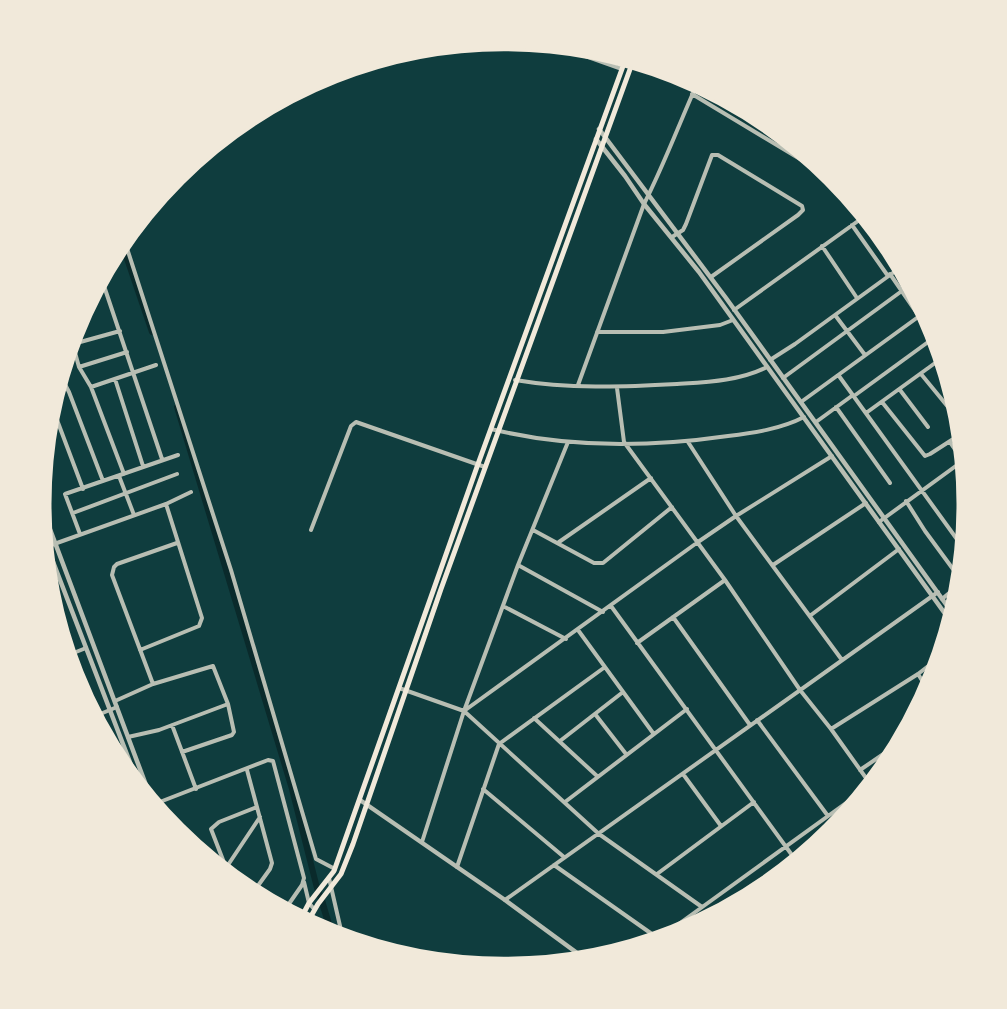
<svg xmlns="http://www.w3.org/2000/svg" width="1007" height="1009" font-family="Quicksand,sans-serif">
<style>
.water{fill:#0a2a2b}
.lines{fill:none;stroke-linecap:round;stroke-linejoin:round}
.canal{stroke:#0a2a2b;stroke-width:6}
.minor{stroke:#b8beb3;stroke-width:4}
.tertiary{stroke:#b8beb3;stroke-width:4.5}
.secondary{stroke:#f1e9da;stroke-width:5}
.rim{fill:none;stroke:#f1e9da;stroke-width:3}
</style>
<rect width="100%" height="100%" fill="#0f3d3e"/>
<path class="water" d="M 325,900 L 336,937 L 329,935 L 320,907 Z"/>
<g class="lines">
<path class="canal" d="M 121,241 L 152,332
M 177,407 L 292,789 L 317,888 L 323,904"/>
<path class="minor" d="M 569,46 L 577,53 L 622,69
M 585,56 L 588,48
M 692,94 L 825,174 L 849,197
M 852,225 L 888,276
M 672,237 L 683,230 L 686,224 L 712,155 L 718,155 L 802,206 L 803,210 L 798,215 L 711,277
M 124,239 L 231,570 L 316,859 L 335,869
M 822,246 L 857,298
M 890,274 L 919,316
M 101,277 L 162,459
M 734,310 L 865,216
M 835,315 L 865,355
M 597,332 L 663,332 L 720,325 L 733,320
M 71,338 L 79,367 L 91,387 L 124,474
M 73,344 L 120,331
M 770,360 L 795,344 L 901,267
M 940,360 L 945,368
M 79,367 L 127,352
M 921,374 L 953,413 L 959,414
M 60,375 L 69,392 L 103,481
M 839,376 L 964,549
M 783,378 L 910,285
M 115,379 L 143,466
M 515,380 C 568,389 623,387 677,384 C 707,382 739,381 767,367
M 578,385 L 644,204 C 664,165 679,124 697,84
M 91,387 L 156,365
M 617,388 L 624,442 L 725,580 L 800,690 L 831,729 L 871,785
M 900,390 L 928,427
M 854,396 L 935,337
M 801,402 L 925,312
M 882,402 L 925,456 L 930,454 L 961,434
M 51,404 L 83,489
M 836,407 L 890,483
M 866,413 L 942,358
M 816,422 L 853,395
M 491,429 C 567,448 651,447 728,436 C 753,433 781,429 804,417
M 688,442 L 736,516 L 842,660
M 950,442 L 963,461
M 119,476 L 134,515
M 906,501 L 925,531 L 961,580
M 73,513 L 177,474
M 879,522 L 964,460
M 311,530 L 351,426 L 356,422 L 485,467
M 533,530 L 594,563 L 603,563 L 672,507
M 80,534 L 65,494 L 178,455
M 559,542 L 651,478
M 43,548 L 166,504 L 191,492
M 518,565 L 603,612
M 773,565 L 866,503
M 942,599 L 960,584
M 503,606 L 566,639
M 611,606 L 797,862
M 811,615 L 899,549
M 673,617 L 750,725
M 578,630 L 653,733
M 637,643 L 725,580
M 140,650 L 199,626 L 202,618 L 166,504
M 66,656 L 86,648
M 918,674 L 928,690
M 153,684 L 112,575 L 114,567 L 117,564 L 177,543
M 399,688 L 464,711 L 599,834 L 702,907
M 115,701 L 153,684 L 213,666 L 228,704 L 234,732 L 232,735 L 182,752
M 464,711 L 698,542 L 736,516 L 832,456
M 595,714 L 626,754
M 93,717 L 117,707
M 534,718 L 597,776
M 757,720 L 828,816
M 172,725 L 196,789
M 831,729 L 918,674 L 940,657
M 128,737 L 159,730 L 228,704
M 560,741 L 623,692
M 247,770 L 272,863 L 270,869 L 252,894
M 860,770 L 901,742
M 683,774 L 721,826
M 483,789 L 564,857
M 565,802 L 687,709
M 152,805 L 268,760 L 273,761 L 304,878 L 302,885 L 284,911
M 422,842 L 464,711 L 518,565 L 568,442
M 554,865 L 659,939
M 457,867 L 499,744 L 605,667
M 226,868 L 260,817
M 657,874 L 754,802
M 230,878 L 211,829 L 219,822 L 257,807
M 329,878 L 343,939
M 304,882 L 309,903 L 314,909
M 505,900 L 938,592
M 658,939 L 871,785
M 577,962 L 582,956
M 485,967 C 496,964 504,962 514,968"/>
<path class="tertiary" d="M 599,129 L 726,298 L 953,614
M 596,139 L 625,176 L 644,204 L 699,272 L 951,622
M 39,500 L 155,809
M 42,533 L 141,791
M 360,800 L 505,900 L 588,961"/>
<path class="secondary" d="M 300,920 L 309,903 L 334,871 L 478,464 L 626,58
M 307,923 L 318,904 L 341,874 L 353,844 L 441,589 L 633,61"/>
</g>
<path d="M0 0H1007V1009H0ZM50 504a454 454 0 1 1 908 0a454 454 0 1 1-908 0Z" fill="#f1e9da" fill-rule="evenodd"/>
<path class="rim" d="M50 504a454 454 0 1 1 908 0a454 454 0 1 1-908 0Z"/>
</svg>
